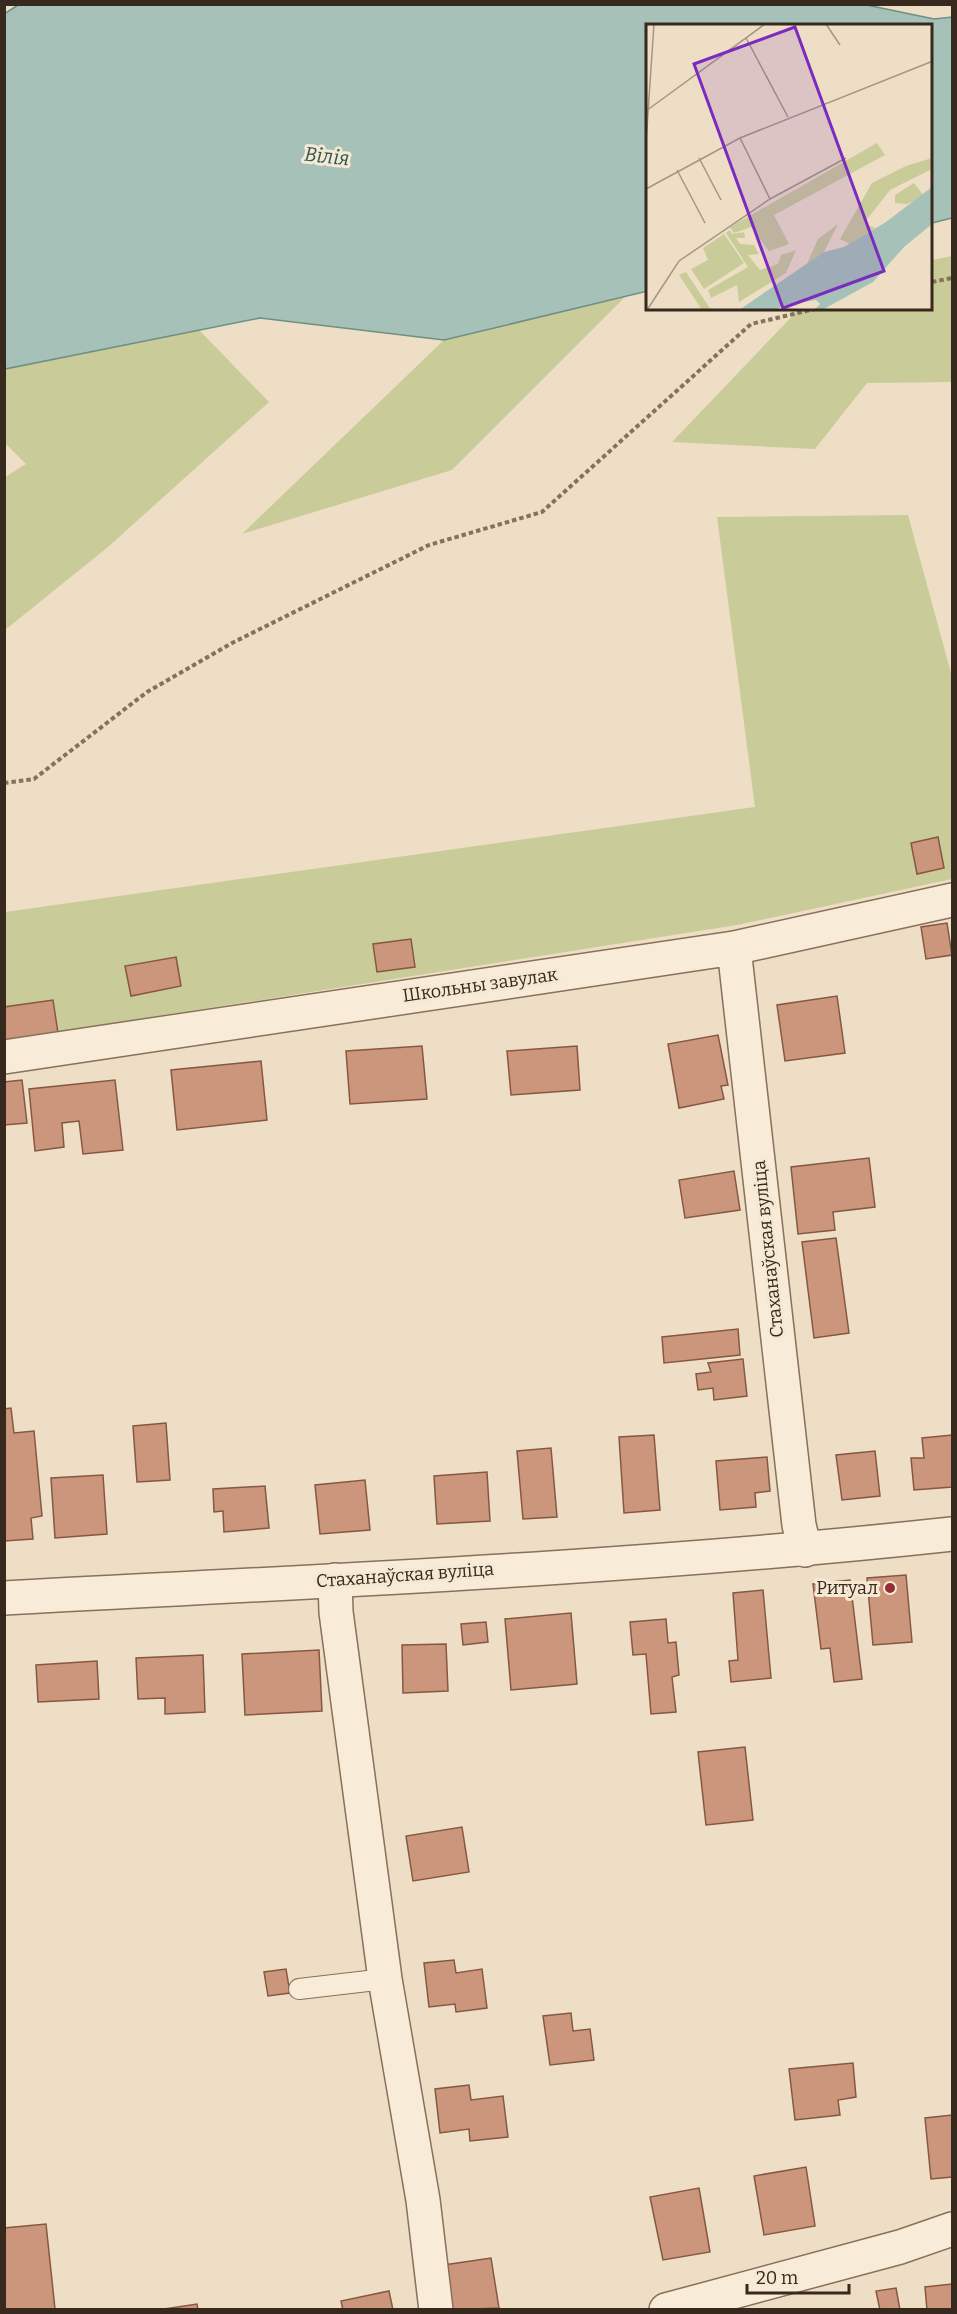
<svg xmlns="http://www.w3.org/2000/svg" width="957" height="2314" font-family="Bitter,serif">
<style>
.green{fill:#c9cb99}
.water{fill:#a6c1b7;stroke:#6d8f84;stroke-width:1.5}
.building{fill:#cb967c;stroke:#865842;stroke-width:1.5}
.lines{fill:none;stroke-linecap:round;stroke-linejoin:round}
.service-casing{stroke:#88705b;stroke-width:22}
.minor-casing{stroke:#88705b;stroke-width:36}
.tertiary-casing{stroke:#88705b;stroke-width:36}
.path{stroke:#88705b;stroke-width:4;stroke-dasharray:4.5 3;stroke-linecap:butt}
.service{stroke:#f8ecd8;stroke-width:20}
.minor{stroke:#f8ecd8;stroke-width:33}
.tertiary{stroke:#f8ecd8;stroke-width:33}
.poi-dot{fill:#952d35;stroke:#f5e9d4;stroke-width:2}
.labels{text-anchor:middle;stroke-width:6;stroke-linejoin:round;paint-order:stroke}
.street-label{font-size:18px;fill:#38291f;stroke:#f5e9d4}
.poi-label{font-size:18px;fill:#38291f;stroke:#f5e9d4;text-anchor:end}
.water-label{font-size:20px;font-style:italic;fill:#2f5852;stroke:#f5e9d4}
.inset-road{fill:none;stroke:#a59683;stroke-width:1.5}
.view{fill:#7b2cbf;fill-opacity:0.15;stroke:#7b2cbf;stroke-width:3}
.inset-edge{fill:none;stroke:#38291f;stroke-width:3}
</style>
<rect width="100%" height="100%" fill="#eddec5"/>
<path class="green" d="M 952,256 L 952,382 L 867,383 L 815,449 L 672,442 L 799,309 L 932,309 L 932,260 Z
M 625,297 L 452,470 L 242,534 L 444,340 Z
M 199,330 L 269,402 L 108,547 L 5,630 L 5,477 L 26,464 L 5,443 L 5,369 Z
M 908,515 L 952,677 L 952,879 L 737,925 L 5,1040 L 5,912 L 755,807 L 717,517 Z"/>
<path class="water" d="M 862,4 L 934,19 L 952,17 L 952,218 L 932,223 L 932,26 L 648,26 L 648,291 L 444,340 L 260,318 L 5,369 L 4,14 L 18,5 Z"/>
<path class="building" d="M 938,837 L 944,868 L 917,874 L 911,843 Z
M 947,923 L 952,955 L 926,959 L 921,927 Z
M 411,939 L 415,967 L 377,972 L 373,944 Z
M 176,957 L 181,986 L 131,996 L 125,966 Z
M 837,996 L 845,1053 L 785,1061 L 777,1005 Z
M 53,1000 L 58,1033 L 4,1041 L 4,1007 Z
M 718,1035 L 728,1085 L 721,1086 L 724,1099 L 679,1108 L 668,1044 Z
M 422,1046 L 427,1099 L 350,1104 L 346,1051 Z
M 577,1046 L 580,1090 L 511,1095 L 507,1051 Z
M 261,1061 L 267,1120 L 177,1130 L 171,1070 Z
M 22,1080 L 27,1123 L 4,1125 L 4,1082 Z
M 115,1080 L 123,1150 L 83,1154 L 79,1121 L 62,1123 L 64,1147 L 35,1151 L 29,1089 Z
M 869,1158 L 875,1207 L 833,1212 L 835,1230 L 798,1234 L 791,1167 Z
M 734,1171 L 740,1210 L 685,1218 L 679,1180 Z
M 836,1238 L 849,1333 L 814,1338 L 802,1242 Z
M 738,1329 L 740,1355 L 664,1363 L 662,1337 Z
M 743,1359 L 747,1396 L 714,1400 L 713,1388 L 698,1390 L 696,1374 L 711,1372 L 708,1363 Z
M 11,1408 L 14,1433 L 34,1431 L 42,1516 L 31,1518 L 33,1539 L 4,1541 L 4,1409 Z
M 166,1423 L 170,1480 L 137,1482 L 133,1426 Z
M 654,1435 L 660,1510 L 624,1513 L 619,1437 Z
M 952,1435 L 952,1487 L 914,1490 L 911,1458 L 924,1458 L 922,1438 Z
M 551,1448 L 557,1517 L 523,1519 L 517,1451 Z
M 875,1451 L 880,1496 L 842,1500 L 836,1455 Z
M 767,1457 L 770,1491 L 755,1493 L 756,1507 L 720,1510 L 716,1461 Z
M 487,1472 L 490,1521 L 437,1524 L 434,1476 Z
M 103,1475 L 107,1534 L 55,1538 L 51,1478 Z
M 365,1480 L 370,1530 L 320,1534 L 315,1485 Z
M 265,1486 L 269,1528 L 224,1532 L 223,1511 L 214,1512 L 213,1489 Z
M 906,1575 L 912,1642 L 873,1645 L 867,1578 Z
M 850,1580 L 862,1679 L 834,1682 L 830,1648 L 821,1649 L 813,1584 Z
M 763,1590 L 771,1678 L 731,1682 L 729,1661 L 738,1660 L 733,1593 Z
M 571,1613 L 577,1684 L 511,1690 L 505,1619 Z
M 666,1619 L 668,1643 L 676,1642 L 679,1675 L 672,1677 L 676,1712 L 651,1714 L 646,1654 L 633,1655 L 630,1622 Z
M 486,1622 L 488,1642 L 463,1645 L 461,1624 Z
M 446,1644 L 448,1691 L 403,1693 L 402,1645 Z
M 319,1650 L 322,1711 L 245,1715 L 242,1654 Z
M 203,1655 L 205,1712 L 165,1714 L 165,1698 L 138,1699 L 136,1658 Z
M 97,1661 L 99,1699 L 38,1702 L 36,1665 Z
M 745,1747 L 753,1820 L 706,1825 L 698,1752 Z
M 462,1827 L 469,1872 L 413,1881 L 406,1836 Z
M 454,1960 L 456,1973 L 482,1969 L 487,2008 L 456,2012 L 455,2004 L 429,2007 L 424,1963 Z
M 286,1969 L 290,1993 L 268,1996 L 264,1972 Z
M 571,2013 L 573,2031 L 590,2029 L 594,2060 L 550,2065 L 543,2016 Z
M 853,2063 L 856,2097 L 838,2100 L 840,2115 L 795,2120 L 789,2069 Z
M 469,2085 L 471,2100 L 503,2096 L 508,2137 L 470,2141 L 469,2129 L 440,2133 L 435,2089 Z
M 952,2115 L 952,2177 L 931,2179 L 925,2118 Z
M 806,2167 L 815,2226 L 764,2235 L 754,2176 Z
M 699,2188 L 710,2252 L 663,2260 L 650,2197 Z
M 46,2224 L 55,2309 L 4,2310 L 4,2228 Z
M 491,2258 L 499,2308 L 451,2310 L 444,2265 Z
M 952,2284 L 952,2310 L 927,2310 L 925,2287 Z
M 896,2288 L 900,2310 L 880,2310 L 876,2291 Z
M 389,2291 L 393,2310 L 343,2310 L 341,2301 Z
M 197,2304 L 198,2310 L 164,2309 Z"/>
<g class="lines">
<g class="service-casing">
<path id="service" d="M 299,1989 L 385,1979"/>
</g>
<g class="minor-casing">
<path id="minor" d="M 734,948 L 799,1525 L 805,1550
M 4,1057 L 734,948 L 952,900
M 335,1580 L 336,1612 L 385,1979 L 423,2200 L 436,2310
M 666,2310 L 900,2247 L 952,2229"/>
</g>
<g class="tertiary-casing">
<path id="tertiary" d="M 4,1598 C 321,1581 638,1568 952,1534"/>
</g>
<path class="path" d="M 932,282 L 952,278
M 4,783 L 34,779 L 147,692 L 232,643 L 429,545 L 542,512 L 751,324 L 815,309"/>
<use href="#service" class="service"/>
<use href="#minor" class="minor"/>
<use href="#tertiary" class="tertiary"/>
</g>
<circle class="poi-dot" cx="890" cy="1588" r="6"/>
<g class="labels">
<g class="street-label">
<text transform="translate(480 985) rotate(-8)" y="6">Школьны завулак</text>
<text transform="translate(768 1249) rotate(-96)" y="6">Стаханаўская вуліца</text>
<text transform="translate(405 1575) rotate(-4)" y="6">Стаханаўская вуліца</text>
</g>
<g class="poi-label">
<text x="878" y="1594">Ритуал</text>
</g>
<g class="water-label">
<text transform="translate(327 156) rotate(6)" y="7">Вілія</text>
</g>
</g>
<g transform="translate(646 24)">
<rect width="286" height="286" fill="#eddec5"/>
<path d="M 231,119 L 239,131 L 128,191 L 143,220 L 123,227 L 105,203 L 88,209 L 84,203 ZM 286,134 L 286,145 L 244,166 L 218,199 L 229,204 L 204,220 L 194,215 L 226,159 L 260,142 ZM 268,159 L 278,172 L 261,180 L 249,179 L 249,171 ZM 192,200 L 178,228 L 161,240 L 172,215 ZM 84,206 L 86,210 L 98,208 L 99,214 L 90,214 L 94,220 L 108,221 L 113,230 L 102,231 L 114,246 L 132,240 L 135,231 L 150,226 L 140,249 L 93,278 L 91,261 L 65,274 L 62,266 L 102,243 L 80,209 ZM 78,210 L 98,239 L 58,265 L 45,245 L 62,236 L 57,224 ZM 40,248 L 65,286 L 56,286 L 33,251 Z" fill="#c9cb99"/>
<path d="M 286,163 L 286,200 L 258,223 L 227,258 L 176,286 L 168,286 L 174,280 L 170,276 L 139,281 L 128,286 L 93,286 L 178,228 L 198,223 L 240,198 Z" fill="#a6c1b7"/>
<path class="inset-road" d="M 180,0 L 194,21M 100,14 L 142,93M 0,87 L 119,0M 94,114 L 124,175M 0,118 L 8,0M 53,134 L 75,176M 31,146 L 59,199M 0,165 L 94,114 L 287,37M 1,286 L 33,237 L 124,175 L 200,134"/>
<path class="view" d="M 149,3 L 238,247 L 137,284 L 48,40 Z"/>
<rect width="286" height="286" class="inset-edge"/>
</g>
<rect width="957" height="2314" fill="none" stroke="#38291f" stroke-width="12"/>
<path d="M747 2284v9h102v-9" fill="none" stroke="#38291f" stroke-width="3"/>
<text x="756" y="2284" font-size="18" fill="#38291f" stroke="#f5e9d4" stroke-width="4.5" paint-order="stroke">20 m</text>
</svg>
